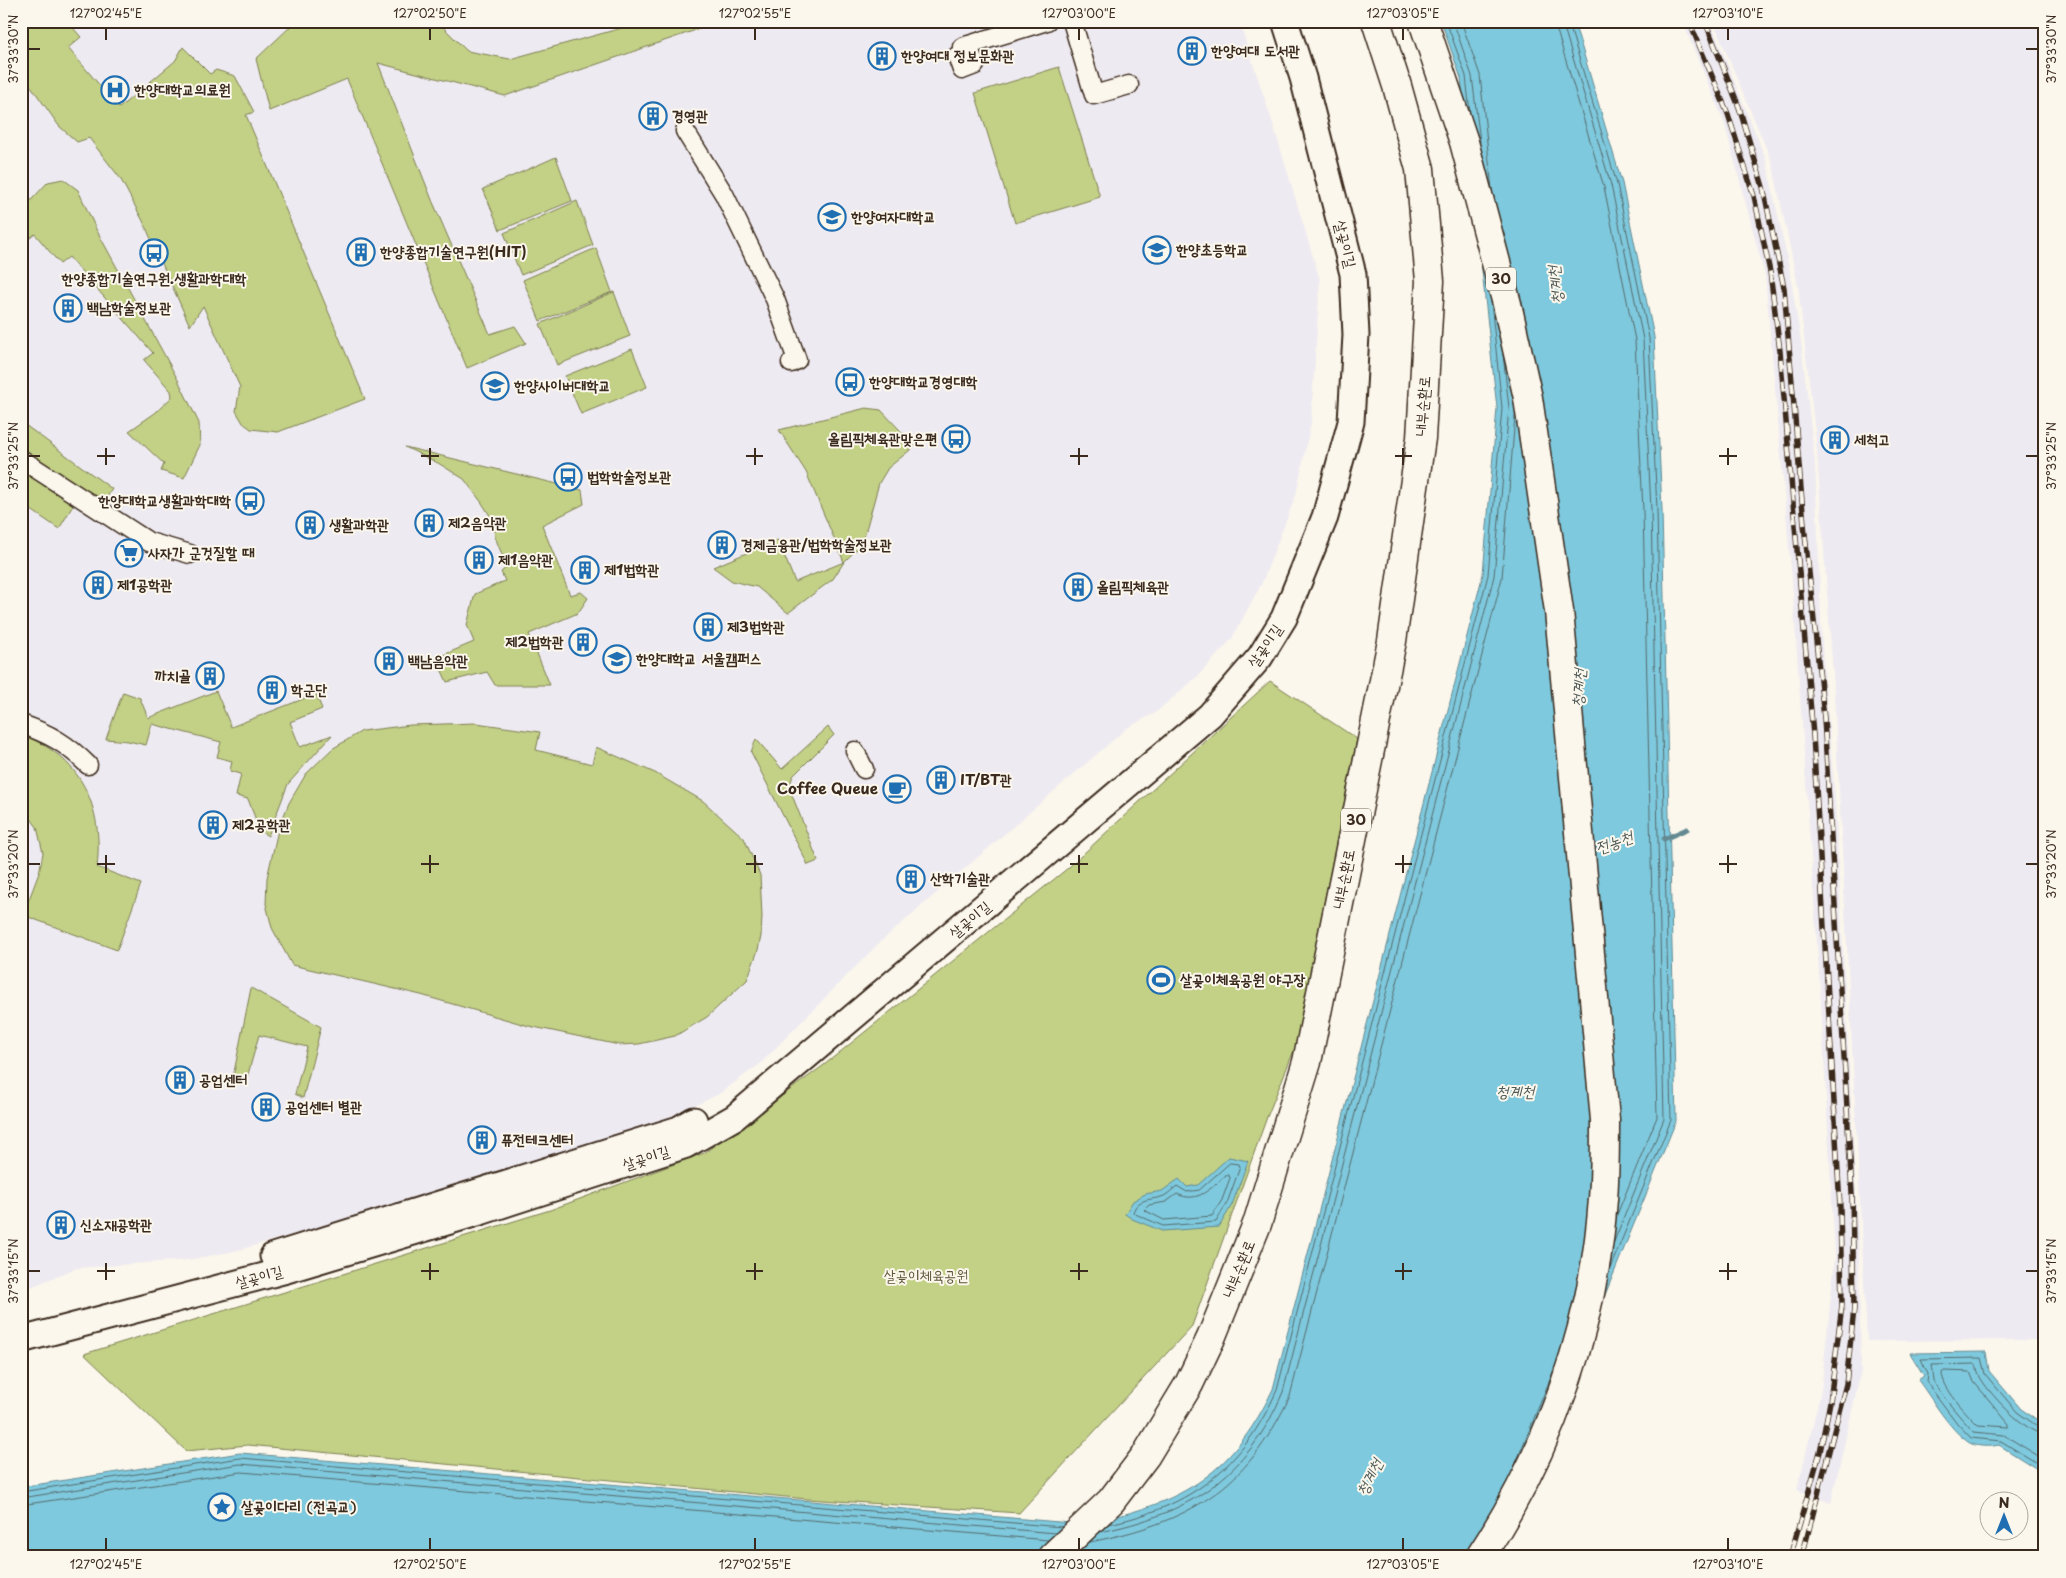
<svg xmlns="http://www.w3.org/2000/svg" width="2066" height="1578" font-family="'Playpen Sans','Poor Story',sans-serif">
<style>
.built{fill:#eeeaf1}
.green{fill:#c2d186;stroke:#7e7e52}
.water{fill:#7ec9de;stroke:#638991}
.lines{fill:none;stroke-linecap:round;stroke-linejoin:round}
.shore{stroke:#566a6b;stroke-width:1}
.stream{stroke:#638991;stroke-width:5}
.street-casing{stroke:#3b2a1e;stroke-width:21}
.secondary-casing{stroke:#3b2a1e;stroke-width:29}
.highway-casing{stroke:#3b2a1e;stroke-width:31}
.street{stroke:#fbf7ec;stroke-width:18}
.secondary{stroke:#fbf7ec;stroke-width:25}
.highway{stroke:#fbf7ec;stroke-width:28}
.rail-casing{stroke:#3b2a1e;stroke-width:5.5}
.rail{stroke:#fbf7ec;stroke-width:4;stroke-dasharray:11;stroke-linecap:butt}
.ticks{fill:none;stroke:#3b2a1e;stroke-width:2}
.labels{text-anchor:middle;stroke-width:4;stroke-linejoin:round;paint-order:stroke}
.shield{fill:#fbf7ec;stroke:#75685c;stroke-width:1}
.shield-label{font-size:14px;font-weight:bold;fill:#3b2a1e}
.poi-label{font-size:15px;font-weight:bold;fill:#3b2a1e;stroke:#fbf7ec;text-anchor:start}
.street-label{font-size:15px;fill:#3b2a1e;stroke:#fbf7ec}
.park-label{font-size:15px;fill:#5d5438;stroke:#fbf7ec}
.water-label{font-size:16px;font-style:italic;fill:#4f5a58;stroke:#fbf7ec}
.neatline{fill:none;stroke:#3b2a1e;stroke-width:2}
.ticks-label{font-size:12px;text-anchor:middle;fill:#3b2a1e}
</style>
<rect width="100%" height="100%" fill="#fbf7ec"/>
<filter id="ink" filterUnits="userSpaceOnUse"><feTurbulence type="fractalNoise" baseFrequency=".02" numOctaves="2"/><feDisplacementMap in="SourceGraphic" scale="10" xChannelSelector="R" yChannelSelector="G"/><feConvolveMatrix kernelMatrix="1 2 1 2 8 2 1 2 1" color-interpolation-filters="sRGB"/></filter>
<g filter="url(#ink)">
<path class="built" d="M 21,21 L 1239,21 L 1274,127 L 1320,280 L 1311,423 L 1296,495 L 1262,583 L 1231,640 L 1197,677 L 1155,713 L 1127,728 L 878,944 L 760,1064 L 719,1094 L 670,1118 L 590,1147 L 382,1210 L 235,1251 L 188,1260 L 77,1268 L 21,1291 L 21,72 L 59,126 Z
M 1682,21 L 1710,21 L 1766,159 L 1789,267 L 1801,341 L 1815,463 L 1822,645 L 1835,799 L 1847,1026 L 1859,1254 L 1861,1371 L 1831,1503 L 1797,1490 L 1821,1391 L 1835,1256 L 1820,987 L 1792,581 L 1765,276 L 1724,122 Z
M 1713,21 L 2045,21 L 2045,1340 L 1867,1341 L 1833,674 L 1816,441 L 1798,286 L 1772,162 Z"/>
<path class="green" d="M 21,21 L 67,21 L 81,37 L 68,48 L 119,108 L 175,61 L 183,47 L 210,74 L 216,70 L 235,76 L 254,112 L 246,115 L 365,399 L 278,432 L 251,429 L 243,423 L 236,411 L 240,387 L 203,306 L 190,326 L 143,221 L 120,178 L 89,138 L 77,142 L 59,126 L 21,72 Z
M 290,21 L 437,21 L 467,51 L 510,59 L 647,21 L 722,21 L 505,96 L 378,63 L 432,200 L 490,334 L 515,326 L 526,343 L 467,368 L 347,79 L 269,111 L 256,59 L 291,26 Z
M 1059,67 L 1100,197 L 1015,223 L 975,93 Z
M 556,157 L 572,201 L 500,230 L 483,189 Z
M 63,179 L 78,190 L 96,229 L 178,380 L 199,423 L 200,445 L 184,478 L 161,471 L 164,464 L 129,431 L 155,413 L 172,397 L 171,391 L 144,360 L 153,353 L 69,257 L 60,264 L 35,234 L 21,245 L 21,211 L 48,182 Z
M 577,201 L 593,245 L 521,275 L 504,233 Z
M 596,248 L 612,292 L 540,321 L 523,280 Z
M 614,292 L 630,336 L 557,365 L 540,324 Z
M 632,349 L 647,387 L 581,414 L 565,376 Z
M 866,408 L 881,410 L 915,446 L 888,468 L 879,483 L 862,544 L 844,562 L 833,579 L 788,613 L 757,587 L 732,581 L 713,567 L 778,540 L 795,582 L 844,562 L 806,472 L 779,430 Z
M 21,422 L 112,489 L 102,505 L 21,448 Z
M 405,447 L 582,490 L 584,504 L 542,525 L 570,595 L 581,592 L 588,598 L 578,613 L 529,634 L 550,685 L 495,685 L 487,672 L 447,682 L 436,658 L 474,642 L 467,625 L 475,594 L 505,581 L 501,572 L 507,567 L 495,537 L 494,522 L 482,503 L 464,479 L 438,463 Z
M 21,470 L 75,502 L 59,529 L 21,503 Z
M 1270,681 L 1357,739 L 1295,1048 L 1267,1117 L 1192,1326 L 1019,1513 L 807,1499 L 248,1445 L 186,1451 L 84,1354 L 550,1210 L 704,1153 L 824,1065 L 1068,868 Z
M 216,691 L 231,727 L 316,694 L 322,709 L 290,722 L 300,747 L 332,735 L 288,784 L 268,836 L 260,831 L 248,799 L 236,796 L 241,774 L 230,771 L 232,761 L 217,757 L 221,742 L 152,724 L 146,745 L 128,741 L 106,739 L 123,692 L 140,698 L 148,718 Z
M 476,723 L 540,732 L 536,750 L 592,764 L 596,747 L 655,773 L 703,801 L 744,838 L 760,875 L 762,916 L 761,936 L 758,950 L 747,980 L 707,1017 L 675,1036 L 639,1044 L 619,1045 L 529,1026 L 421,995 L 292,965 L 272,928 L 266,904 L 267,878 L 278,830 L 289,803 L 306,774 L 332,749 L 362,731 L 411,725 Z
M 828,727 L 834,735 L 793,776 L 790,784 L 792,795 L 818,861 L 808,865 L 751,752 L 756,739 L 782,769 Z
M 21,735 C 81,755 104,808 97,867 L 141,884 L 117,950 L 23,915 L 39,873 L 43,853 L 37,827 L 21,805 Z
M 251,988 L 321,1027 L 303,1098 L 295,1094 L 307,1047 L 259,1035 L 245,1085 L 232,1082 Z"/>
<path class="water" d="M 1441,21 L 1573,21 L 1579,38 L 1622,183 L 1654,337 L 1662,510 L 1676,1121 L 1498,1557 L 21,1557 L 21,1487 L 240,1453 L 1083,1524 C 1177,1505 1230,1479 1273,1389 L 1483,574 L 1497,408 L 1461,78 Z
M 1229,1157 L 1248,1161 L 1232,1205 L 1219,1227 L 1162,1231 L 1132,1219 L 1125,1214 L 1133,1201 L 1145,1194 L 1162,1191 L 1179,1179 L 1187,1187 L 1198,1185 Z
M 1986,1352 L 1989,1371 L 2021,1409 L 2045,1425 L 2045,1474 L 1999,1445 C 1991,1447 1975,1447 1968,1442 C 1949,1429 1932,1399 1918,1380 L 1924,1376 L 1910,1353 Z"/>
<g class="lines">
<path class="shore" d="M 1446,21 L 1466,76 L 1470,113
M 1453,21 L 1472,76 L 1480,142
M 1461,21 L 1480,75 L 1492,190
M 1554,21 L 1604,187 L 1635,340 L 1643,511 L 1657,1117 L 1616,1217
M 1562,21 L 1611,185 L 1643,339 L 1651,510 L 1664,1119 L 1613,1244
M 1568,21 L 1617,184 L 1649,338 L 1657,510 L 1671,1120 L 1609,1271
M 1230,1163 L 1239,1164 L 1240,1167 L 1227,1203 L 1216,1222 L 1163,1226 L 1133,1213 C 1137,1197 1151,1201 1164,1196 C 1168,1194 1173,1189 1177,1186 L 1187,1192 L 1199,1190 Z
M 1226,1175 L 1229,1175 L 1230,1178 L 1222,1200 L 1212,1216 L 1164,1220 L 1144,1210 L 1149,1205 L 1166,1202 L 1177,1194 C 1198,1204 1211,1188 1226,1175 Z
M 1945,1371 L 1970,1372 L 1974,1382 L 2009,1424 L 2009,1427 L 1978,1425 C 1967,1414 1942,1388 1942,1373 Z
M 2045,1429 L 2040,1428 L 2017,1412 L 1985,1374 L 1981,1358 L 1921,1359 L 1928,1374 L 1927,1383 L 1957,1423 L 1971,1438 L 2001,1441 L 2045,1468
M 2045,1435 C 2027,1434 1986,1391 1979,1375 C 1977,1372 1977,1367 1976,1364 L 1932,1365 C 1933,1370 1933,1375 1934,1381 C 1935,1389 1967,1425 1974,1432 L 2004,1435 L 2045,1460
M 1515,1465 L 1553,1372
M 21,1492 L 240,1458 L 1062,1527
M 21,1498 L 240,1464 L 1055,1533
M 21,1505 L 241,1472 L 1048,1540
M 1109,1524 C 1191,1507 1243,1467 1277,1390 L 1488,575 L 1502,408 L 1491,301
M 1100,1532 C 1189,1514 1247,1477 1283,1392 L 1494,576 L 1509,408 L 1503,354
M 1090,1542 C 1189,1522 1246,1490 1290,1396 L 1502,578 L 1515,416"/>
<path class="stream" d="M 1664,839 L 1687,829"/>
<g class="street-casing">
<path id="street" d="M 1072,21 L 1094,95 L 1129,85
M 962,47 L 1047,21
M 957,56 L 962,70 L 975,65 L 968,45
M 685,131 L 724,194 L 775,299 L 797,360 L 791,363
M 21,459 L 149,542 L 190,554
M 21,724 C 50,734 67,744 88,765
M 855,751 L 864,769"/>
</g>
<g class="secondary-casing">
<path id="secondary" d="M 273,1256 L 679,1129 L 694,1120
M 21,1340 L 283,1271 L 480,1212 L 686,1145 L 735,1117 L 1210,715 L 1260,657 L 1284,618 L 1325,517 L 1351,422 L 1356,335 L 1353,274 L 1303,78 L 1285,21"/>
</g>
<g class="highway-casing">
<path id="highway" d="M 1423,21 L 1464,142 L 1507,304 L 1528,398 L 1559,611 L 1605,1120 C 1605,1146 1605,1173 1603,1199 C 1594,1327 1550,1450 1480,1557
M 1052,1557 L 1111,1501 L 1146,1455 L 1189,1384 L 1211,1338 L 1257,1224 L 1307,1062 L 1392,641 L 1421,438 L 1430,281 L 1420,169 L 1397,86 L 1376,21"/>
</g>
<use href="#street" class="street"/>
<use href="#secondary" class="secondary"/>
<use href="#highway" class="highway"/>
<g class="rail-casing">
<path id="rail" d="M 1689,21 L 1728,114 L 1754,196 L 1770,272 L 1780,351 L 1813,735 L 1840,1207 L 1842,1305 L 1830,1402 L 1820,1452 L 1790,1557
M 1705,21 L 1739,107 L 1763,187 L 1784,288 L 1804,524 L 1824,718 L 1852,1193 L 1854,1309 L 1846,1384 L 1802,1557"/>
</g>
<use href="#rail" class="rail"/>
</g>
</g>
<path class="ticks" d="M 106,28 L 106,40M 430,28 L 430,40M 755,28 L 755,40M 1079,28 L 1079,40M 1403,28 L 1403,40M 1728,28 L 1728,40M 28,49 L 40,49M 2026,49 L 2038,49M 106,448 L 106,465M 430,448 L 430,465M 755,448 L 755,465M 1079,448 L 1079,465M 1403,448 L 1403,465M 1728,448 L 1728,465M 28,456 L 40,456M 97,456 L 115,456M 421,456 L 439,456M 746,456 L 763,456M 1070,456 L 1088,456M 1395,456 L 1412,456M 1719,456 L 1737,456M 2026,456 L 2038,456M 106,855 L 106,873M 430,855 L 430,873M 755,855 L 755,873M 1079,855 L 1079,873M 1403,855 L 1403,873M 1728,855 L 1728,873M 28,864 L 40,864M 97,864 L 115,864M 421,864 L 439,864M 746,864 L 763,864M 1070,864 L 1088,864M 1395,864 L 1412,864M 1719,864 L 1737,864M 2026,864 L 2038,864M 106,1263 L 106,1280M 430,1263 L 430,1280M 755,1263 L 755,1280M 1079,1263 L 1079,1280M 1403,1263 L 1403,1280M 1728,1263 L 1728,1280M 28,1271 L 40,1271M 97,1271 L 115,1271M 421,1271 L 439,1271M 746,1271 L 763,1271M 1070,1271 L 1088,1271M 1395,1271 L 1412,1271M 1719,1271 L 1737,1271M 2026,1271 L 2038,1271M 106,1538 L 106,1550M 430,1538 L 430,1550M 755,1538 L 755,1550M 1079,1538 L 1079,1550M 1403,1538 L 1403,1550M 1728,1538 L 1728,1550"/>
<defs>
<g id="building-ring" transform="scale(1.4375)"><circle r="9.5" fill="#fbf7ec" stroke="#1f6fb2" stroke-width="1.5"/><path d="M-4-6H4V6H1V3H-1V6H-4ZM-2.5-4.3h1.7v1.8h-1.7ZM.8-4.3h1.7v1.8H.8ZM-2.5-1h1.7V.8h-1.7ZM.8-1h1.7V.8H.8Z" fill="#1f6fb2"/></g>
<g id="hospital-ring" transform="scale(1.4375)"><circle r="9.5" fill="#fbf7ec" stroke="#1f6fb2" stroke-width="1.5"/><path d="M-5-5h3v3.5h4V-5h3V5h-3V1.5h-4V5h-3Z" fill="#1f6fb2"/></g>
<g id="university-ring" transform="scale(1.4375)"><circle r="9.5" fill="#fbf7ec" stroke="#1f6fb2" stroke-width="1.5"/><path d="M0-5L7-2L0 1L-7-2ZM-4 1L0 2.5L4 1V4Q0 6-4 4Z" fill="#1f6fb2"/></g>
<g id="school-ring" transform="scale(1.4375)"><circle r="9.5" fill="#fbf7ec" stroke="#1f6fb2" stroke-width="1.5"/><path d="M0-5L7-2L0 1L-7-2ZM-4 1L0 2.5L4 1V4Q0 6-4 4Z" fill="#1f6fb2"/></g>
<g id="bus-ring" transform="scale(1.4375)"><circle r="9.5" fill="#fbf7ec" stroke="#1f6fb2" stroke-width="1.5"/><path d="M-5-6H5V4H4V6H2V4H-2V6H-4V4H-5ZM-3.5-4V0h7V-4ZM-3.5 1.2v1.5H-2V1.2ZM2 1.2v1.5H3.5V1.2Z" fill="#1f6fb2"/></g>
<g id="supermarket-ring" transform="scale(1.4375)"><circle r="9.5" fill="#fbf7ec" stroke="#1f6fb2" stroke-width="1.5"/><path d="M-6-5.5h2.5l.6 2H6L4.5 2H-2.5L-4.4-4H-6ZM-1.5 3.2a1.3 1.3 0 1 0 .1 0ZM3 3.2a1.3 1.3 0 1 0 .1 0Z" fill="#1f6fb2"/></g>
<g id="cafe-ring" transform="scale(1.4375)"><circle r="9.5" fill="#fbf7ec" stroke="#1f6fb2" stroke-width="1.5"/><path d="M-5.5-4.5H6V0H3Q3 3.5 0 3.5H-2.5Q-5.5 3.5-5.5 0ZM3-3.2v2h1.7v-2ZM-6 4.5H4V6H-6Z" fill="#1f6fb2"/></g>
<g id="stadium-ring" transform="scale(1.4375)"><circle r="9.5" fill="#fbf7ec" stroke="#1f6fb2" stroke-width="1.5"/><path d="M0-5a6.5 5 0 1 0 0 10a6.5 5 0 1 0 0-10ZM-3.5-1.8h7v3.6h-7Z" fill="#1f6fb2"/></g>
<g id="sight-ring" transform="scale(1.4375)"><circle r="9.5" fill="#fbf7ec" stroke="#1f6fb2" stroke-width="1.5"/><path d="M0-6L1.8-2.2L6-1.7L2.9 1.2L3.7 5.4L0 3.3L-3.7 5.4L-2.9 1.2L-6-1.7L-1.8-2.2Z" fill="#1f6fb2"/></g>
</defs>
<g fill-rule="evenodd">
<use href="#building-ring" x="1192" y="51"/>
<use href="#building-ring" x="882" y="56"/>
<use href="#hospital-ring" x="115" y="90"/>
<use href="#building-ring" x="653" y="116"/>
<use href="#university-ring" x="832" y="217"/>
<use href="#school-ring" x="1157" y="250"/>
<use href="#building-ring" x="361" y="252"/>
<use href="#bus-ring" x="154" y="253"/>
<use href="#building-ring" x="68" y="308"/>
<use href="#bus-ring" x="850" y="382"/>
<use href="#university-ring" x="495" y="386"/>
<use href="#bus-ring" x="956" y="439"/>
<use href="#building-ring" x="1835" y="440"/>
<use href="#bus-ring" x="568" y="477"/>
<use href="#bus-ring" x="250" y="501"/>
<use href="#building-ring" x="429" y="523"/>
<use href="#building-ring" x="310" y="525"/>
<use href="#building-ring" x="722" y="545"/>
<use href="#supermarket-ring" x="129" y="553"/>
<use href="#building-ring" x="479" y="560"/>
<use href="#building-ring" x="585" y="570"/>
<use href="#building-ring" x="98" y="585"/>
<use href="#building-ring" x="1078" y="587"/>
<use href="#building-ring" x="708" y="627"/>
<use href="#building-ring" x="583" y="642"/>
<use href="#university-ring" x="617" y="659"/>
<use href="#building-ring" x="389" y="661"/>
<use href="#building-ring" x="210" y="676"/>
<use href="#building-ring" x="272" y="690"/>
<use href="#building-ring" x="941" y="780"/>
<use href="#cafe-ring" x="897" y="789"/>
<use href="#building-ring" x="213" y="825"/>
<use href="#building-ring" x="911" y="879"/>
<use href="#stadium-ring" x="1161" y="980"/>
<use href="#building-ring" x="180" y="1080"/>
<use href="#building-ring" x="266" y="1107"/>
<use href="#building-ring" x="482" y="1140"/>
<use href="#building-ring" x="61" y="1225"/>
<use href="#sight-ring" x="222" y="1507"/>
</g>
<g class="labels">
<g class="shield">
<rect x="1486" y="267.5" width="30" height="23" rx="4"/>
<rect x="1341" y="808.5" width="30" height="23" rx="4"/>
</g>
<g class="shield-label">
<text x="1501" y="284">30</text>
<text x="1356" y="825">30</text>
</g>
<g class="poi-label">
<text x="1211" y="56">한양여대 도서관</text>
<text x="901" y="61">한양여대 정보문화관</text>
<text x="134" y="95">한양대학교의료원</text>
<text x="672" y="121">경영관</text>
<text x="851" y="222">한양여자대학교</text>
<text x="1176" y="255">한양초등학교</text>
<text x="380" y="257">한양종합기술연구원(HIT)</text>
<text x="154" y="284" text-anchor="middle">한양종합기술연구원.생활과학대학</text>
<text x="87" y="313">백남학술정보관</text>
<text x="869" y="387">한양대학교경영대학</text>
<text x="514" y="391">한양사이버대학교</text>
<text x="937" y="444" text-anchor="end">올림픽체육관맞은편</text>
<text x="1854" y="445">세척고</text>
<text x="587" y="482">법학학술정보관</text>
<text x="231" y="506" text-anchor="end">한양대학교생활과학대학</text>
<text x="448" y="528">제2음악관</text>
<text x="329" y="530">생활과학관</text>
<text x="741" y="550">경제금융관/법학학술정보관</text>
<text x="148" y="558">사자가 군것질할 때</text>
<text x="498" y="565">제1음악관</text>
<text x="604" y="575">제1법학관</text>
<text x="117" y="590">제1공학관</text>
<text x="1097" y="592">올림픽체육관</text>
<text x="727" y="632">제3법학관</text>
<text x="564" y="647" text-anchor="end">제2법학관</text>
<text x="636" y="664">한양대학교 서울캠퍼스</text>
<text x="408" y="666">백남음악관</text>
<text x="191" y="681" text-anchor="end">까치골</text>
<text x="291" y="695">학군단</text>
<text x="960" y="785">IT/BT관</text>
<text x="878" y="794" text-anchor="end">Coffee Queue</text>
<text x="232" y="830">제2공학관</text>
<text x="930" y="884">산학기술관</text>
<text x="1180" y="985">살곶이체육공원 야구장</text>
<text x="199" y="1085">공업센터</text>
<text x="285" y="1112">공업센터 별관</text>
<text x="501" y="1145">퓨전테크센터</text>
<text x="80" y="1230">신소재공학관</text>
<text x="241" y="1512">살곶이다리（전곡교）</text>
</g>
<g class="street-label">
<text transform="translate(1345 244) rotate(76)" y="5">살곶이길</text>
<text transform="translate(1423 406) rotate(-86)" y="5">내부순환로</text>
<text transform="translate(1265 646) rotate(-56)" y="5">살곶이길</text>
<text transform="translate(1344 879) rotate(-79)" y="5">내부순환로</text>
<text transform="translate(970 920) rotate(-40)" y="5">살곶이길</text>
<text transform="translate(646 1158) rotate(-18)" y="5">살곶이길</text>
<text transform="translate(1239 1269) rotate(-68)" y="5">내부순환로</text>
<text transform="translate(259 1277) rotate(-15)" y="5">살곶이길</text>
</g>
<g class="park-label">
<text x="926" y="1281">살곶이체육공원</text>
</g>
<g class="water-label">
<text transform="translate(1555 285) rotate(-96)" y="6">청계천</text>
<text transform="translate(1578 688) rotate(-86)" y="6">청계천</text>
<text transform="translate(1614 842) rotate(-20)" y="6">전농천</text>
<text x="1515" y="1097">청계천</text>
<text transform="translate(1369 1477) rotate(-63)" y="6">청계천</text>
</g>
</g>
<rect width="2066" height="1578" fill="none" stroke="#fbf7ec" stroke-width="55"/>
<g transform="translate(2004 1516)"><circle r="24" fill="#fbf7ec" stroke="#aea59a"/>
<path d="M0-4L9 19L0 12L-9 19Z" fill="#1f6fb2"/>
<text y="-8" font-size="14" font-weight="bold" text-anchor="middle" fill="#3b2a1e">N</text>
</g>
<rect x="28" y="28" width="2010" height="1522" class="neatline"/>
<g class="ticks-label">
<text x="106" y="18">127°02'45"E</text>
<text x="430" y="18">127°02'50"E</text>
<text x="755" y="18">127°02'55"E</text>
<text x="1079" y="18">127°03'00"E</text>
<text x="1403" y="18">127°03'05"E</text>
<text x="1728" y="18">127°03'10"E</text>
<text transform="translate(14 49) rotate(-90)" y="4">37°33'30"N</text>
<text transform="translate(2052 49) rotate(-90)" y="4">37°33'30"N</text>
<text transform="translate(14 456) rotate(-90)" y="4">37°33'25"N</text>
<text transform="translate(2052 456) rotate(-90)" y="4">37°33'25"N</text>
<text transform="translate(14 864) rotate(-90)" y="4">37°33'20"N</text>
<text transform="translate(2052 864) rotate(-90)" y="4">37°33'20"N</text>
<text transform="translate(14 1271) rotate(-90)" y="4">37°33'15"N</text>
<text transform="translate(2052 1271) rotate(-90)" y="4">37°33'15"N</text>
<text x="106" y="1569">127°02'45"E</text>
<text x="430" y="1569">127°02'50"E</text>
<text x="755" y="1569">127°02'55"E</text>
<text x="1079" y="1569">127°03'00"E</text>
<text x="1403" y="1569">127°03'05"E</text>
<text x="1728" y="1569">127°03'10"E</text>
</g>
</svg>
